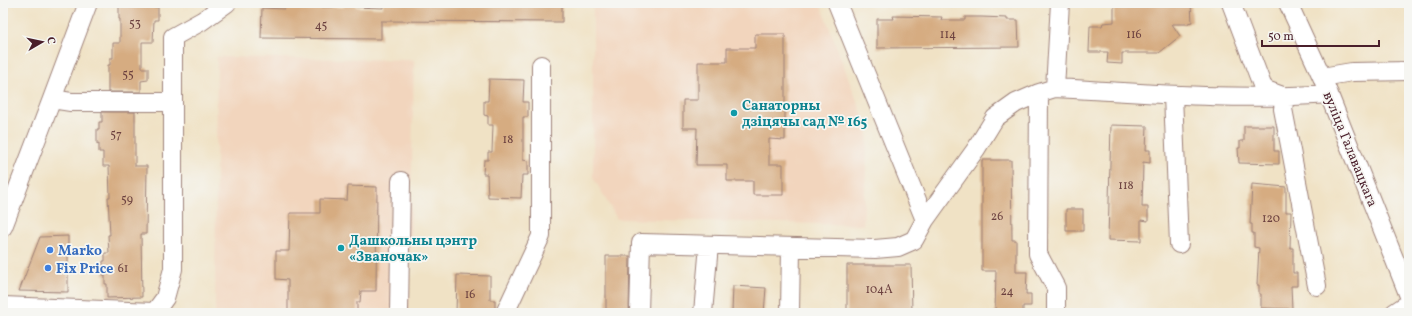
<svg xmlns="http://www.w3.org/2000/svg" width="1412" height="316" font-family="Vollkorn,serif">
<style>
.built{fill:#f2d5bd}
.building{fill:#d6ac81}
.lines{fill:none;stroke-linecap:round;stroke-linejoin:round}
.minor-casing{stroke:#9d8078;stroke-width:20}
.minor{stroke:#fff;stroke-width:18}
.culture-dot{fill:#0f9aa8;stroke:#f6f6f2;stroke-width:1.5}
.shop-dot{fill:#3f7fe0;stroke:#f6f6f2;stroke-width:1.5}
.labels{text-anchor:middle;stroke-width:3.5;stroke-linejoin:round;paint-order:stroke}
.number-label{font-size:12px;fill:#6d4240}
.culture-label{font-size:14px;font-weight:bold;fill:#0d838f;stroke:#f6f6f2;text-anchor:start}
.street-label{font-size:14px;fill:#4a1f2b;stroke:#f6f6f2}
.shop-label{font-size:14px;font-weight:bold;fill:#366cbe;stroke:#f6f6f2;text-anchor:start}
</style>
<rect width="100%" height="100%" fill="#f6f6f2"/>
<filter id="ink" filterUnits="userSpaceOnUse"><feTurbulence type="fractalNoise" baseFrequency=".025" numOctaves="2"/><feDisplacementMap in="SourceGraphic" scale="8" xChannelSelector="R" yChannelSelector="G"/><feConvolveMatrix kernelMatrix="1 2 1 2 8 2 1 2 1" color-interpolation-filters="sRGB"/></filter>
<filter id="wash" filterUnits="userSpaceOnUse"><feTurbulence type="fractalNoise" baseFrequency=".012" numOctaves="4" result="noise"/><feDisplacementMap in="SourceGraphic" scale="16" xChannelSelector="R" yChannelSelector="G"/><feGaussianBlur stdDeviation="0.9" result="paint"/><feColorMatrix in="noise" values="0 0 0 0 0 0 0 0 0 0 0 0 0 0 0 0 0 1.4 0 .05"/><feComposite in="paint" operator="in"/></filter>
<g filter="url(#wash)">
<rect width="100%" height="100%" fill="#f0e2c5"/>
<path class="built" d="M 593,3 L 820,3 L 868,130 L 863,225 L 617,219 L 593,177 Z
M 217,57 L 414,60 L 409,313 L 215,313 Z"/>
<g id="blocks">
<path class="building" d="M 120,3 L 151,3 L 150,7 L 158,7 L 158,20 L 154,20 L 153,42 L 142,42 L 142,68 L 148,68 L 148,80 L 141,81 L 141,92 L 108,92 L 108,65 L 110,65 L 110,58 L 113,58 L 113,43 L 120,43 L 120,19 L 119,19 L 119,4 L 120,4 Z
M 344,3 L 356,3 L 356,7 L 383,8 L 383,3 L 562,3 L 562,22 L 381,21 L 381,39 L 261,38 L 262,8 L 285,9 L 285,7 L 344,7 Z
M 1114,3 L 1191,3 L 1192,22 L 1188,23 L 1188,24 L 1172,24 L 1180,36 L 1159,53 L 1122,53 L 1122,64 L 1107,63 L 1108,52 L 1089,52 L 1090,26 L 1102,26 L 1103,23 L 1114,22 Z
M 893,16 L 942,17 L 941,20 L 965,20 L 965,17 L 981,17 L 1007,18 L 1007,20 L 1018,20 L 1019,47 L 877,48 L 877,19 L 894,19 Z
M 755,34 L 785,34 L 785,140 L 769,139 L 769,164 L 783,164 L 783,195 L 753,195 L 753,181 L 727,181 L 727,165 L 696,165 L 697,128 L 683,128 L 683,100 L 698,100 L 698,62 L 727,62 L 727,48 L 755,48 Z
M 489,79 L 524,80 L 523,102 L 528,102 L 528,117 L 523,117 L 523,160 L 528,161 L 528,175 L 522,175 L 521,198 L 488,197 L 487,174 L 483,174 L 484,160 L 488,160 L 488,152 L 492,152 L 493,125 L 488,125 L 488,116 L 484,115 L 484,101 L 488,101 Z
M 102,112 L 135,112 L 135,166 L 147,166 L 146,234 L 141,234 L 142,297 L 107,298 L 107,284 L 105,284 L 105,275 L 103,275 L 103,261 L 105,261 L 105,253 L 109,253 L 108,235 L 110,235 L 108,197 L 110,197 L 109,166 L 103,166 L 103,152 L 99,152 L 99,143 L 97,144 L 97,129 L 99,129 L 99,122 L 102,122 Z
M 1111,125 L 1147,126 L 1146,150 L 1150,150 L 1150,163 L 1143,162 L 1142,207 L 1148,207 L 1148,221 L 1141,220 L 1141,241 L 1108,240 Z
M 1244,126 L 1274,126 L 1274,151 L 1279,151 L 1279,164 L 1239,163 L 1238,148 L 1240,148 L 1240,141 L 1244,141 Z
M 982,160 L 1011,160 L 1012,240 L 1016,240 L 1016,272 L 1027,272 L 1026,294 L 1031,294 L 1031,306 L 1023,306 L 1023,313 L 995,313 L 996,271 L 982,271 Z
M 1252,184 L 1286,187 L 1286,212 L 1291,212 L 1290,248 L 1293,248 L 1293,273 L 1297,273 L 1297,286 L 1291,286 L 1292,309 L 1261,308 L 1261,294 L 1259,294 L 1259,285 L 1257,285 L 1259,248 L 1254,247 L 1254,233 L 1252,233 L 1252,224 L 1250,224 Z
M 348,186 L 377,187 L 376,291 L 361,291 L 360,302 L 357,302 L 357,313 L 288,313 L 288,280 L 276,279 L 276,251 L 289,251 L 290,213 L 320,213 L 320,199 L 347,200 Z
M 1066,209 L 1083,209 L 1083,231 L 1066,231 Z
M 68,236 L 68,292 L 19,291 L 40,237 Z
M 606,256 L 630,256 L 629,313 L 606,313 Z
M 847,265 L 911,265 L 912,313 L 847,313 Z
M 457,275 L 490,276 L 490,300 L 495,300 L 495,313 L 456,313 Z
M 733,286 L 766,288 L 764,313 L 732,313 Z"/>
</g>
</g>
<g filter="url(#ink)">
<use href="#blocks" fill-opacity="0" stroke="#9d8078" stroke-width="1"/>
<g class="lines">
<g class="minor-casing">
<path id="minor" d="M 837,3 L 925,220
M 1231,3 L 1262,85 L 1266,90 L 1285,97 L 1283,109 L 1317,286
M 1288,3 L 1322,77 L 1409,296
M 1322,77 L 1352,72 L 1409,71
M 1055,88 L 1060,3
M 1039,93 L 1038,254 L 1056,288 L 1056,313
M 1173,95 L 1179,244
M 52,99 L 71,102 L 172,102
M 3,227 L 52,99 L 88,3
M 3,306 L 154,312
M 154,313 L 165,298 L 173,269 L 173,37 L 202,21 L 227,3
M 399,313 L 401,181
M 505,313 L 541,236 L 541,65
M 639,313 L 641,243 L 875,249 L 898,247 L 914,240 L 925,220 L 976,149 L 995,118 L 1016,103 L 1039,93 L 1055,88 C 1146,93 1238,101 1329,94
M 703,313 L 709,245
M 790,313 L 791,247
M 1394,313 L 1409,303"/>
</g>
<use href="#minor" class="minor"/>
</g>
</g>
<g class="culture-dot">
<circle cx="734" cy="113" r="4"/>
<circle cx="341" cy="248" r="4"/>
</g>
<g class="shop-dot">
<circle cx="50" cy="250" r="4"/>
<circle cx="48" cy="268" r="4"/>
</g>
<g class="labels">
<g class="number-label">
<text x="135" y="27">53</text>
<text x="321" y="29">45</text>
<text x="948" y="38">114</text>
<text x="1134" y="38">116</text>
<text x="128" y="78">55</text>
<text x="116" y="138">57</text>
<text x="508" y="143">18</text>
<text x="1126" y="189">118</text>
<text x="127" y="203">59</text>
<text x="997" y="220">26</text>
<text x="1271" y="222">120</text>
<text x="123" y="272">61</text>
<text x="879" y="293">104А</text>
<text x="1007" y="295">24</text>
<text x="470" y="298">16</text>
</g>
<g class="culture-label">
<text x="742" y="110">Санаторны<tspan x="742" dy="16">дзіцячы сад № 165</tspan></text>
<text x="349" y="245">Дашкольны цэнтр<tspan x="349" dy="16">«Званочак»</tspan></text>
</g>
<g class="street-label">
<text transform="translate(1351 149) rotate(68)" y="5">вуліца Галавацкага</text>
</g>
<g class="shop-label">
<text x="58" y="255">Marko</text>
<text x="56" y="273">Fix Price</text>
</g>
</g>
<rect width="1412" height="316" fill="none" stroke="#f6f6f2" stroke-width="16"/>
<g transform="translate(42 42) rotate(81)" stroke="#f6f6f2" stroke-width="3" paint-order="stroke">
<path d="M0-3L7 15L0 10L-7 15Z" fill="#4a1f2b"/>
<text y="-6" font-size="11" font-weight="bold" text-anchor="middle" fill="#4a1f2b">С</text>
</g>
<path d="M1262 40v6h117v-6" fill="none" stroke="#4a1f2b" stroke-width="2"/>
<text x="1268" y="40" font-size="12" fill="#4a1f2b" stroke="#f6f6f2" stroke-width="3" paint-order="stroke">50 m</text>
</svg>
